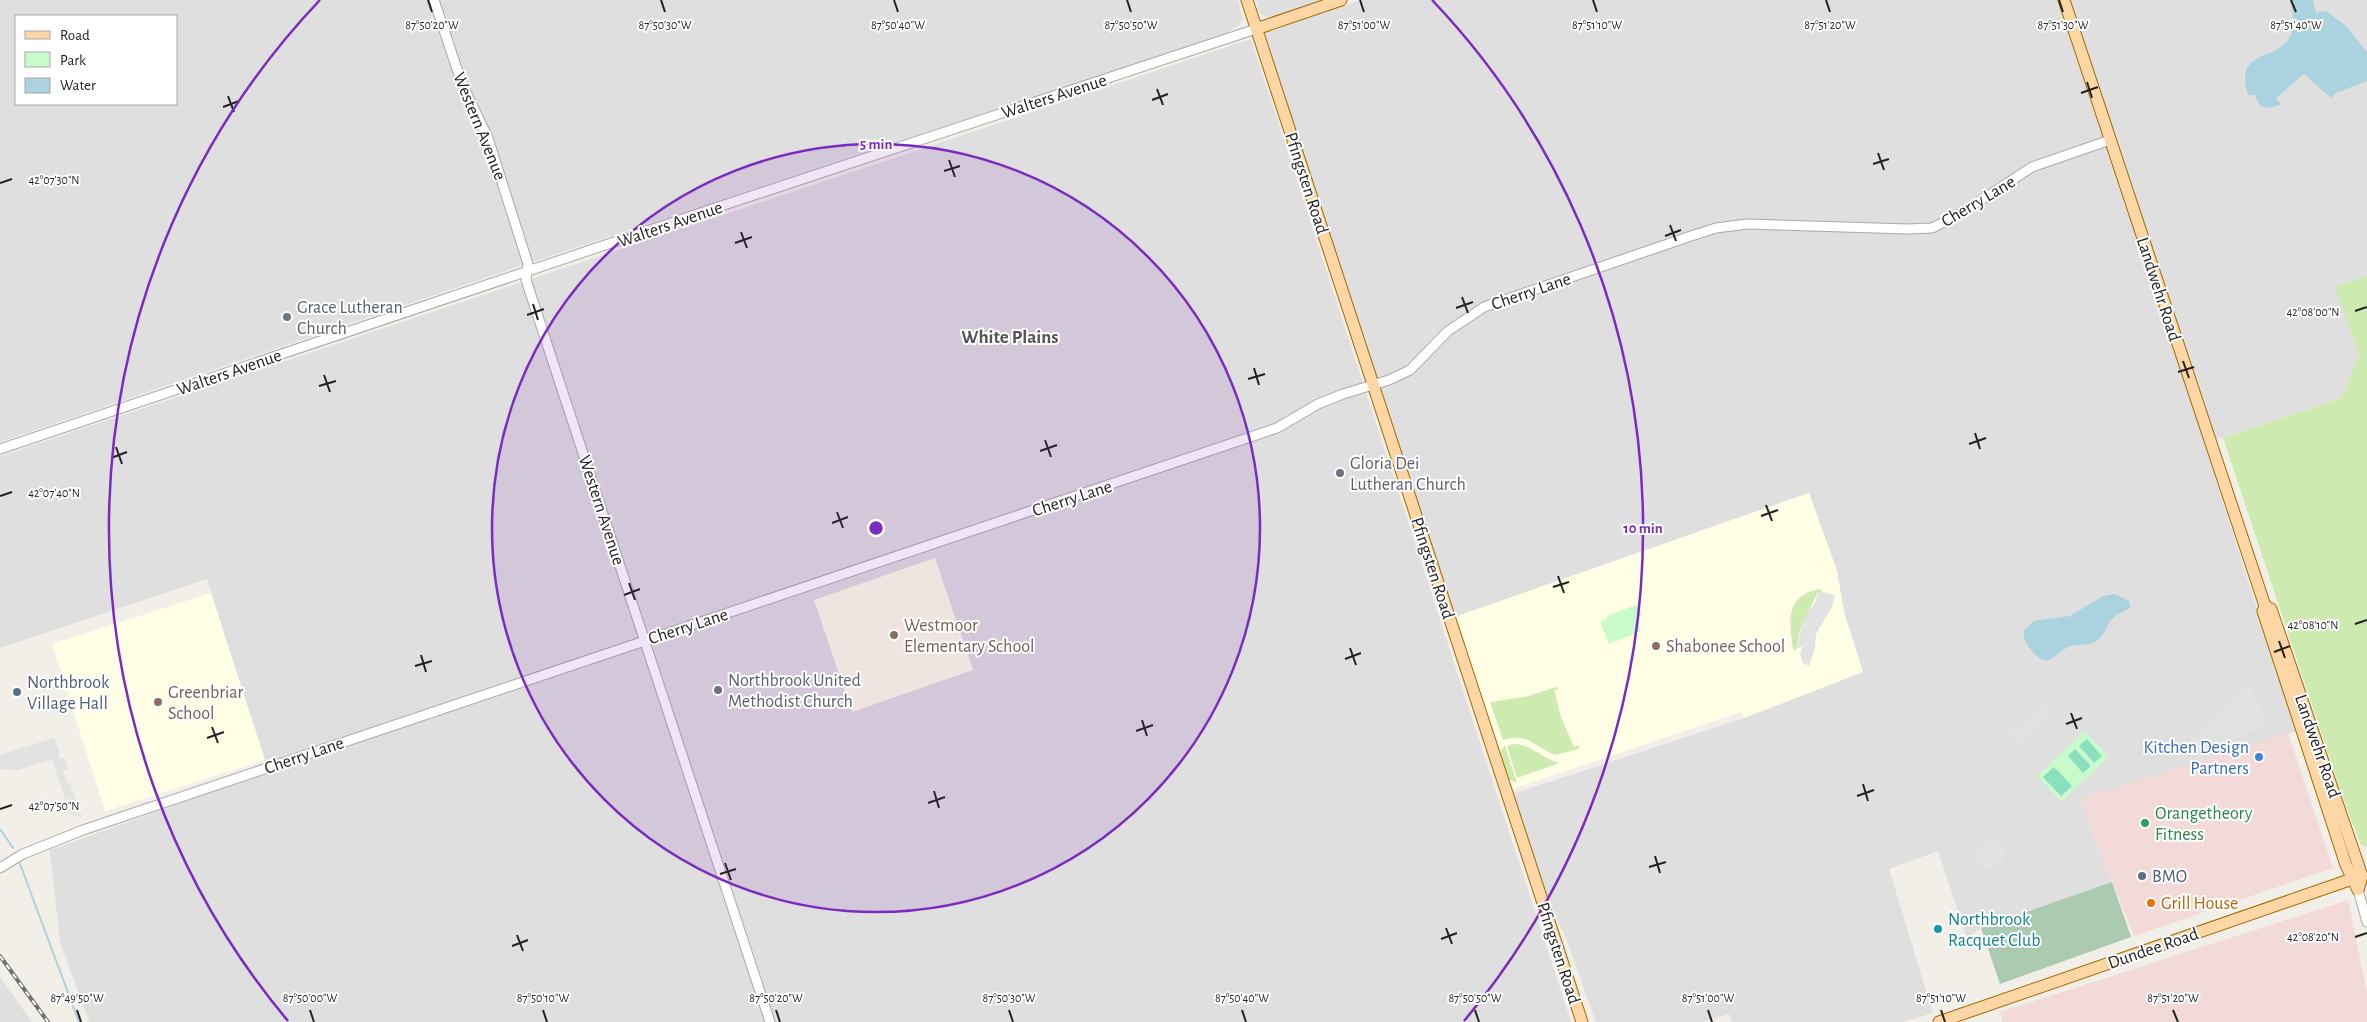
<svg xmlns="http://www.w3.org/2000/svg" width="2367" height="1022" font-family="'Alegreya Sans',sans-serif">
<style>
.residential{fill:#e0dfdf;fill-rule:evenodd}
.commercial{fill:#f2dad9}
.education{fill:#ffffe5}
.grass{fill:#cdebb0}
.cemetery{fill:#aacbaf}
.park{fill:#c8facc}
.pitch{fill:#88e0be}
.parking{fill:#e2e2e2}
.water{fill:#aad3df}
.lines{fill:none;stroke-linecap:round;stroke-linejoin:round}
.stream{stroke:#aad3df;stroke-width:2}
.minor-casing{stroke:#a9a9a9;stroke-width:11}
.major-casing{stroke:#a06b00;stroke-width:13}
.minor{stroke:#fff;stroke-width:9}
.major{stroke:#fcd6a4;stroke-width:11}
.rail-casing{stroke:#707070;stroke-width:4}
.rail{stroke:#fff;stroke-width:2;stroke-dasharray:5.5;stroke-linecap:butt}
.ticks{fill:none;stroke:#222;stroke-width:2}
.ring{fill:none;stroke:#7b2cbf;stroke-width:2.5}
.worship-dot{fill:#6b7280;stroke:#fff;stroke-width:2}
.education-dot{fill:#8d6e63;stroke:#fff;stroke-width:2}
.service-dot{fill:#5c6f8a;stroke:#fff;stroke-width:2}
.shop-dot{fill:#3f7fe0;stroke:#fff;stroke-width:2}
.leisure-dot{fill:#2e9e5b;stroke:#fff;stroke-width:2}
.food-dot{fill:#e8710a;stroke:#fff;stroke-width:2}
.culture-dot{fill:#0f9aa8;stroke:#fff;stroke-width:2}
.labels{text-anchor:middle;stroke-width:4;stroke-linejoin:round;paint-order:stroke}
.street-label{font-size:18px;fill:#222;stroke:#fff}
.worship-label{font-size:18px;fill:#5b616d;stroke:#fff;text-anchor:start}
.education-label{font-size:18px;fill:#785e54;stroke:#fff;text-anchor:start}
.service-label{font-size:18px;fill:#4e5e75;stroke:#fff;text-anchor:start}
.shop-label{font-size:18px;fill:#366cbe;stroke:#fff;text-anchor:end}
.leisure-label{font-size:18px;fill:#27864d;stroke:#fff;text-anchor:start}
.food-label{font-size:18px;fill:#c56008;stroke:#fff;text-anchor:start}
.culture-label{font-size:18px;fill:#0d838f;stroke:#fff;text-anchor:start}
.neighbourhood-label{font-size:19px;font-weight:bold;fill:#555;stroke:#fff}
.ticks-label{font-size:12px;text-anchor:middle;fill:#222;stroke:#fff;stroke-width:4;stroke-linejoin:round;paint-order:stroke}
.centre{fill:#7b2cbf;stroke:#fff;stroke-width:2.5}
.ring-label{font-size:15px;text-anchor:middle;font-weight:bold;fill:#7b2cbf;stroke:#fff;stroke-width:4;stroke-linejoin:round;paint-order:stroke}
</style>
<rect width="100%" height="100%" fill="#f2efe9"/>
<path class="residential" d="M 0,0 L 1238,0 L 1243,19 L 1240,25 L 1226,33 L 520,266 L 0,442 ZM 16,16 L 176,16 L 176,104 L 16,104 Z
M 1256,0 L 1326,0 L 1270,20 L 1260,13 Z
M 1361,0 L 2367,0 L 2367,276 L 2336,287 L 2359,356 L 2341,398 L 2223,438 L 2203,440 L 2296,731 L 2079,799 L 2112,882 L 1981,928 L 1967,938 L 1938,851 L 1889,869 L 1933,1013 L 1902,1022 L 1732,1022 L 1729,1014 L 1702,1022 L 1596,1022 L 1566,939 L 1545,893 L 1512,794 L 1744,718 L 1863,672 L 1844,612 L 1837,571 L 1809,493 L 1455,617 L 1261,34 Z
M 1251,39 L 1571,1022 L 89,1022 L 60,942 L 50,850 L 267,772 L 207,579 L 0,648 L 0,456 Z
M 0,977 L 32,1022 L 0,1022 Z"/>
<path class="commercial" d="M 2288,733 L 2333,868 L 2134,936 L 2079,799 Z
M 2348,900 L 2367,993 L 2367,1022 L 2003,1022 L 2000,1012 Z"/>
<path class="education" d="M 1809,493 L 1837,571 L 1844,612 L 1863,672 L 1744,718 L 1741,712 L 1506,791 L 1449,619 Z
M 935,558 L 973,670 L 852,712 L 814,600 Z
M 211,593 L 265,760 L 105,811 L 52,644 Z"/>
<path class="grass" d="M 2367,276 L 2367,847 L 2361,845 L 2341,792 L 2223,438 L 2341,398 L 2359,356 L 2335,287 Z
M 1820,589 L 1823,592 L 1818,592 L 1800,629 L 1797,649 L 1793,650 C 1789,622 1785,595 1820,589 Z
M 1556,687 L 1559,689 L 1554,690 L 1561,717 L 1574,747 L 1579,745 L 1579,749 L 1555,755 C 1534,747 1528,732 1503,740 L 1490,702 L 1529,696 Z
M 1513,744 C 1530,743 1544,760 1560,763 L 1517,778 L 1507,746 Z
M 1505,746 L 1517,783 L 1508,779 C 1503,770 1495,753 1505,746 Z"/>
<path class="cemetery" d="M 2112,882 L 2131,937 L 2000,984 L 1981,928 Z"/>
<path class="park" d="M 1633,606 L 1639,606 L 1642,615 L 1636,617 L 1641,631 L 1609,644 L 1600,622 L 1607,619 L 1607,616 Z
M 2085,731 L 2109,757 L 2061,802 L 2037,776 Z"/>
<path class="pitch" d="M 2087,739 L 2102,756 L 2094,763 L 2079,746 Z
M 2075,749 L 2091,766 L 2083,773 L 2068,756 Z
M 2054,767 L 2072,786 L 2061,796 L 2043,777 Z"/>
<path class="parking" d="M 1818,591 L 1835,595 L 1832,607 L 1816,634 L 1815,647 L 1809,666 L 1803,663 L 1800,654 L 1803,647 L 1797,648 L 1798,645 L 1802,622 L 1816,600 Z
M 2250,682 L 2266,727 L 2204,749 L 2196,754 L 2191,739 Z
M 2043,703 L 2052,712 L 2018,744 L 2008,733 L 2011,730 L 2013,732 Z
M 54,738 L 59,751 L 59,758 L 64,758 L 69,769 L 63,771 L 67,783 L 70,783 L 82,818 L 70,814 L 52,759 L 18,770 L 0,769 L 0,755 Z
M 1990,840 L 2001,845 L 2004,856 L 2002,863 L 1997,860 L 1993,863 L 1995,868 L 1989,869 L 1982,867 L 1977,862 L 1976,858 L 1980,855 L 1976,851 L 1979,845 L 1985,848 L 1983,842 Z"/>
<path class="water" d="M 2290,0 L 2313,0 L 2316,13 L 2326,11 L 2346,26 L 2367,52 L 2367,81 L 2336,93 L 2331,98 L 2304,74 L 2276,98 L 2281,104 C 2268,110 2259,110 2255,95 L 2248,95 C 2247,90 2245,84 2245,79 C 2245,41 2308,68 2290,0 Z
M 2115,594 L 2129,601 L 2130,608 C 2124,612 2118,613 2113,618 C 2106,624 2106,634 2098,640 C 2090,646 2081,644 2071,646 C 2055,651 2050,672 2032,651 C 2026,643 2023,639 2024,630 L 2034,621 L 2070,616 L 2103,596 Z"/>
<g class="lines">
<path class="stream" d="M 0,829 L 13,848
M 20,864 L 79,1022"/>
<g class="minor-casing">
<path id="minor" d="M 434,0 L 462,84 L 488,138 L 528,264 L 526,280 L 770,1022
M 0,449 L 706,211 L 1256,29
M 0,868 L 23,854 L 83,830 L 1277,428 L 1318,404 L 1343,394 L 1389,380 L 1410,370 L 1448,331 L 1484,307 L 1691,236 L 1716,228 L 1747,224 L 1908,229 L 1932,228 L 1960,214 L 2032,167 L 2110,140
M 2358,890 L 2367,922"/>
</g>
<g class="major-casing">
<path id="major" d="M 1247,0 L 1582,1022
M 2064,0 L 2265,606
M 1256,29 L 1341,0
M 2265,606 L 2271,609 L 2362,876 L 2358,890 L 2346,865 L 2263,611 Z
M 1939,1022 L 2358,877"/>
</g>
<use href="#minor" class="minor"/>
<use href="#major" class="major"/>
<g class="rail-casing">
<path id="rail" d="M 0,956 L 48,1022"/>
</g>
<use href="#rail" class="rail"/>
</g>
<path class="ticks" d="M 428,0 L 432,12M 661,0 L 665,12M 894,0 L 898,12M 1127,0 L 1131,12M 1360,0 L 1364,12M 1593,0 L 1597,12M 1826,0 L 1830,12M 2059,0 L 2063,12M 2291,0 L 2296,12M 2087,82 L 2092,98M 1157,89 L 1163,105M 2081,93 L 2098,87M 228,96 L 234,112M 1152,100 L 1168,94M 223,107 L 239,101M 1878,153 L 1884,170M 949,160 L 955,177M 1873,164 L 1889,159M 944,171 L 960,166M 0,183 L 12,179M 1670,225 L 1676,241M 741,232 L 747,248M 1665,236 L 1681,230M 735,243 L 752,237M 1462,297 L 1468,313M 533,304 L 538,320M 1456,308 L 1473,302M 2355,311 L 2367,307M 527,315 L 544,309M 2183,361 L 2189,378M 1254,368 L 1259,385M 2178,372 L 2194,367M 324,375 L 330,392M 1248,379 L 1265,374M 319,386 L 336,381M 1975,433 L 1980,449M 1045,440 L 1051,457M 1969,444 L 1986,438M 116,447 L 122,464M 1040,451 L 1057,445M 111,458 L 127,452M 0,496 L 12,492M 1766,505 L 1772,521M 837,512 L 843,528M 1761,516 L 1778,510M 832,523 L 848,517M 1558,576 L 1564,593M 629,583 L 635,600M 1553,587 L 1569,582M 624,595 L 640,589M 2355,624 L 2367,620M 2279,641 L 2285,658M 1350,648 L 1356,665M 2274,652 L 2290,646M 421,655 L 426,672M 1345,659 L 1361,653M 415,666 L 432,661M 2071,713 L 2077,729M 1142,720 L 1147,736M 2066,724 L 2082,718M 212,727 L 218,743M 1136,731 L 1153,725M 207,738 L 224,732M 1863,784 L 1868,801M 934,791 L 939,808M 1857,796 L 1874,790M 928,803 L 945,797M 0,809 L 12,805M 1655,856 L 1660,873M 725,863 L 731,880M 1649,867 L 1666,862M 720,874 L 736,869M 1446,928 L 1452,944M 517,935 L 523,951M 2355,937 L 2367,933M 1441,939 L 1457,933M 512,946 L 528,940M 77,1010 L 81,1022M 310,1010 L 314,1022M 543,1010 L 547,1022M 776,1010 L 780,1022M 1009,1010 L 1013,1022M 1242,1010 L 1246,1022M 1475,1010 L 1479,1022M 1708,1010 L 1712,1022M 1941,1010 L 1945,1022M 2173,1010 L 2178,1022"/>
<circle cx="876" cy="528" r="384" fill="#7b2cbf" fill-opacity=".12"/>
<g class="ring">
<circle cx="876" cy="528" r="384"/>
<path d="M288 1021A767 767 0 0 1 320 0M1432 0A767 767 0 0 1 1464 1021"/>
</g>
<g class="worship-dot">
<circle cx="287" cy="317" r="5"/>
<circle cx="1340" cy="473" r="5"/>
<circle cx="718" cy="690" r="5"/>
</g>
<g class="education-dot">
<circle cx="894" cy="635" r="5"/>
<circle cx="1656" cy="646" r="5"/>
<circle cx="158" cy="702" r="5"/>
</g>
<g class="service-dot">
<circle cx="17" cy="692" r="5"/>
<circle cx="2142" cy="876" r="5"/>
</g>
<circle class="shop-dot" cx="2259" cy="757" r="5"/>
<circle class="leisure-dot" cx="2145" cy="823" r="5"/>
<circle class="food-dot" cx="2151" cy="903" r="5"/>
<circle class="culture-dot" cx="1938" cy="929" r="5"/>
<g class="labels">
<g class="street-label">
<text transform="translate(1054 96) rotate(-18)" y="6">Walters Avenue</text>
<text transform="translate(480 126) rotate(68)" y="6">Western Avenue</text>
<text transform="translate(1307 183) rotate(72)" y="6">Pfingsten Road</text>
<text transform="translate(1978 201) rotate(-31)" y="6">Cherry Lane</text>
<text transform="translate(670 224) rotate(-19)" y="6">Walters Avenue</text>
<text transform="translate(2159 289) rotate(72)" y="6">Landwehr Road</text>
<text transform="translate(1531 291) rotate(-19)" y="6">Cherry Lane</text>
<text transform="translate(229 372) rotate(-19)" y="6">Walters Avenue</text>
<text transform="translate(1072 498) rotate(-18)" y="6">Cherry Lane</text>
<text transform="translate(602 510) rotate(72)" y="6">Western Avenue</text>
<text transform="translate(1433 568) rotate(72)" y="6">Pfingsten Road</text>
<text transform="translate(688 626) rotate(-18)" y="6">Cherry Lane</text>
<text transform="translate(2318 746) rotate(71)" y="6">Landwehr Road</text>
<text transform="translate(304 755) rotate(-19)" y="6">Cherry Lane</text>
<text transform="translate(2153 948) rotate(-19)" y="6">Dundee Road</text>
<text transform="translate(1559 953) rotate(72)" y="6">Pfingsten Road</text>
</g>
<g class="worship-label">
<text x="297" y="313">Grace Lutheran<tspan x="297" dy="21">Church</tspan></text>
<text x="1350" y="469">Gloria Dei<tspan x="1350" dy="21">Lutheran Church</tspan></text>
<text x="728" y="686">Northbrook United<tspan x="728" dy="21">Methodist Church</tspan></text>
</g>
<g class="education-label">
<text x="904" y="631">Westmoor<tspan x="904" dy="21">Elementary School</tspan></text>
<text x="1666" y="652">Shabonee School</text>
<text x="168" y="698">Greenbriar<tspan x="168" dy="21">School</tspan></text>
</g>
<g class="service-label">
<text x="27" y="688">Northbrook<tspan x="27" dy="21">Village Hall</tspan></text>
<text x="2152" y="882">BMO</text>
</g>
<g class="shop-label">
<text x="2249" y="753">Kitchen Design<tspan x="2249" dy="21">Partners</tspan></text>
</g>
<g class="leisure-label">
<text x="2155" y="819">Orangetheory<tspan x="2155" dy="21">Fitness</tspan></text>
</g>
<g class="food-label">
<text x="2161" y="909">Grill House</text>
</g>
<g class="culture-label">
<text x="1948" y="925">Northbrook<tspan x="1948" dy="21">Racquet Club</tspan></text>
</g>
<g class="neighbourhood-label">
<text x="1010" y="343">White Plains</text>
</g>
</g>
<g class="ticks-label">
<text x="432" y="29">87°50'20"W</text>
<text x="665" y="29">87°50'30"W</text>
<text x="898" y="29">87°50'40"W</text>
<text x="1131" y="29">87°50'50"W</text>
<text x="1364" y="29">87°51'00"W</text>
<text x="1597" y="29">87°51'10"W</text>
<text x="1830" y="29">87°51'20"W</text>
<text x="2063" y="29">87°51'30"W</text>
<text x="2296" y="29">87°51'40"W</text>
<text x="54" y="184">42°07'30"N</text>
<text x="2313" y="316">42°08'00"N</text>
<text x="54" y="497">42°07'40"N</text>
<text x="2313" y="629">42°08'10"N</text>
<text x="54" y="810">42°07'50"N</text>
<text x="2313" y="941">42°08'20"N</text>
<text x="77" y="1002">87°49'50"W</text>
<text x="310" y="1002">87°50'00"W</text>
<text x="543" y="1002">87°50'10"W</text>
<text x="776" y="1002">87°50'20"W</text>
<text x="1009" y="1002">87°50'30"W</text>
<text x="1242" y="1002">87°50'40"W</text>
<text x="1475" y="1002">87°50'50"W</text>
<text x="1708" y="1002">87°51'00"W</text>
<text x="1941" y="1002">87°51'10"W</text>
<text x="2173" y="1002">87°51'20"W</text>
</g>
<circle cx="876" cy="528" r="8" class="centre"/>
<g class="ring-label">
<text x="876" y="149">5 min</text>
<text x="1643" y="533">10 min</text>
</g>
<rect x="15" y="15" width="162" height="90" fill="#ffffff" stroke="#a7a7a7"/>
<rect x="25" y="31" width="25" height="8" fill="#fcd6a4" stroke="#a7a7a7"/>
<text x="60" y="40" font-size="15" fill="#222222">Road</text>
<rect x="25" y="52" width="25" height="15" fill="#c8facc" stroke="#a7a7a7"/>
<text x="60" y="65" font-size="15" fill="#222222">Park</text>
<rect x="25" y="78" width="25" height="15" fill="#aad3df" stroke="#a7a7a7"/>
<text x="60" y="90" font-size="15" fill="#222222">Water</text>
</svg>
